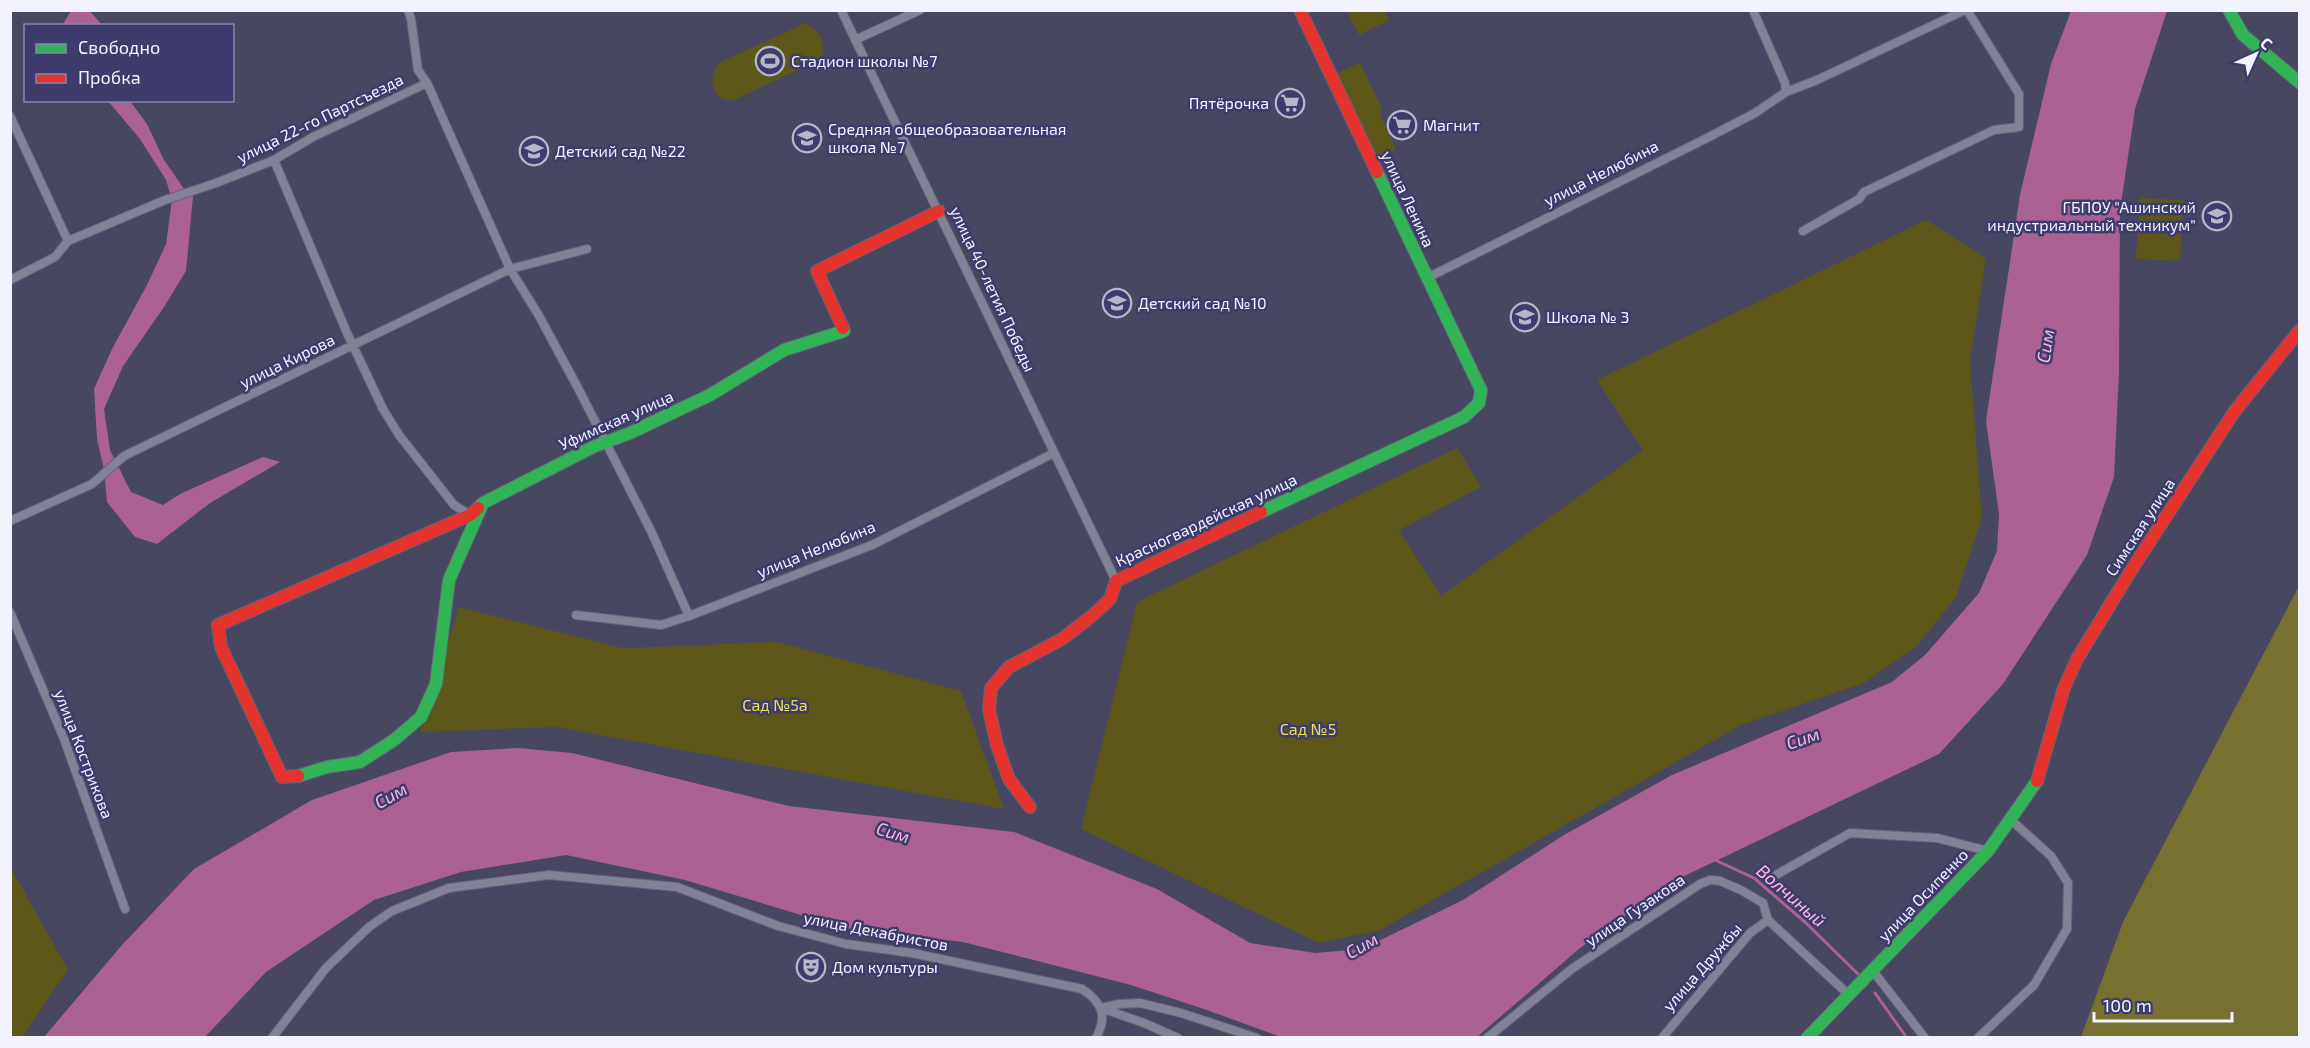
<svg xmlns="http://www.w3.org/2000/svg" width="2310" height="1048" font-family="'Exo 2',sans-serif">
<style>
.green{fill:#5d571a}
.forest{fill:#767031}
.water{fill:#ab6191}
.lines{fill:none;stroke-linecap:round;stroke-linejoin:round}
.stream{stroke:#ab6191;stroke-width:3}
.street-casing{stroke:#646376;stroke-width:10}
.fast-casing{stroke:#646376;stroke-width:14}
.jam-casing{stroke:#646376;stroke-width:14}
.street{stroke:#828297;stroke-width:8}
.fast{stroke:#30b455;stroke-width:12}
.jam{stroke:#e5322d;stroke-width:12}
.labels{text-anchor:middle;stroke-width:5;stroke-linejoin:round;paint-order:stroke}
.poi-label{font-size:16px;fill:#f2f3ff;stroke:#3e3c6c;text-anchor:start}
.street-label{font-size:16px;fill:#f2f3ff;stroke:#3e3c6c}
.park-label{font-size:16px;fill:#ebde5b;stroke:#3e3c6c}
.water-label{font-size:18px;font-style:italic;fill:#fcbae0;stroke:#3e3c6c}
</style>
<rect width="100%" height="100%" fill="#484761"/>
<path class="green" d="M 1347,11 L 1385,11 L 1389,20 L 1359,35 Z
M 805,23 C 820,28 826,45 821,59 L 732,101 C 711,99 707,79 719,63 Z
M 1360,63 L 1381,106 L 1380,114 L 1396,149 L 1376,159 L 1336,74 Z
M 2140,198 L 2183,200 L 2180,261 L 2136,259 Z
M 1926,220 L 1986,258 L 1970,360 L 1982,519 L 1956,597 L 1918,645 L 1864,683 L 1743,724 L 1380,930 L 1319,943 L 1081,829 L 1137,602 L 1457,448 L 1481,487 L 1399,530 L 1441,596 L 1643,450 L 1597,380 Z
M 459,607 L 623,648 L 777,642 L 961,691 L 1004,809 L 556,727 L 420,732 Z
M 10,866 L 68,970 L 22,1037 L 11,1037 Z"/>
<path class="forest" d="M 2299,586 L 2299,1037 L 2081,1037 L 2123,922 Z"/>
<path class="water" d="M 89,10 L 102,25 L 63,24 L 71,11 Z
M 2071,11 L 2167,11 L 2135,109 L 2120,211 L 2119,371 L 2114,477 L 2087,555 L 2003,684 L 1939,754 L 1678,879 L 1580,948 L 1477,1037 L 1281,1037 L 1204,1009 L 1131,985 L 963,942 L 844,928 L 685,880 L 566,855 L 461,872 L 374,900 L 266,972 L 205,1037 L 44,1037 L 122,945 L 194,869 L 312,800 L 451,752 L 518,748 L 572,753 L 789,806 L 1014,832 L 1157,889 L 1250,943 L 1315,953 L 1362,949 L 1463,900 L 1564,835 L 1672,775 L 1892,682 L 1925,655 L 1979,593 L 1997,551 L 1999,514 L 1986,421 L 2020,195 L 2051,64 Z
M 108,101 L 130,101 L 147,124 L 164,160 L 189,196 L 193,196 L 186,271 L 164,307 L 123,366 L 104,409 L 110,450 L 131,492 L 163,505 L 180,494 L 263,457 L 280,462 L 210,503 L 157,544 L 135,537 L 107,502 L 104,470 L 97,439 L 94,389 L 112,349 L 147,285 L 166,244 L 172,200 L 166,180 L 140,139 Z"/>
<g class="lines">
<path class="stream" d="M 1715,860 L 1754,878 L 1806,923 L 1858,974
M 1875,993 L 1907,1038"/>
<g class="street-casing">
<path id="street" d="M 408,10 L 411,19 L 418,70 L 427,83 L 510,269 L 538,314 L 578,388 L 651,531 L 689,616
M 841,10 L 1116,581
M 855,40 L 920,10
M 1786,92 L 1817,80 L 1965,10
M 10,116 L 68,241
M 274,160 L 347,333 L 383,409 L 399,435 L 454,505 L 470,515
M 1803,231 L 1859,199 L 1864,192 L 1994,130 L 2019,127 L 2019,94 L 1967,10
M 1427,278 L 1709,137 L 1755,113 L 1786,92 L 1785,83 L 1753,10
M 10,280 L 55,257 L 68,241 L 165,200 L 216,183 L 274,160 L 313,137 L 427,83
M 10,521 L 92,484 L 124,456 L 510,269 L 587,249
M 10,612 L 64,739 L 125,909
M 576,615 L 661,625 L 689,616 L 872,545 L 1054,453
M 1776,875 L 1850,833 L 1937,838 L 1988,851
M 1873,971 L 1925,1038
M 1101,1008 L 1119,1004 L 1140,1003 L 1181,1013 L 1257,1038
M 1101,1008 L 1144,1023 L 1178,1038
M 272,1038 L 326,968 L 369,927 L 392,911 L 449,888 L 549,875 L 677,887 L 778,926 L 846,944 L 912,953 L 1082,989 C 1102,1002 1108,1016 1096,1038
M 1487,1038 L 1573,968 L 1700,884 L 1710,880 L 1720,881 L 1741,890 L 1763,903 L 1768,920 L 1849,995
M 1662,1038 L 1750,933 L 1768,920
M 1978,1038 L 2034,985 L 2067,929 L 2068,883 L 2051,856 L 2011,820"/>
</g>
<g class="fast-casing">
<path id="fast" d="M 2229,10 L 2243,35 L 2300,83
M 478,508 L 483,503 L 593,447 L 630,433 L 710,395 L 784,350 L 844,331 L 843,328
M 1261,512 L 1464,417 L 1479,403 L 1481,390 L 1377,172
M 298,776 L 327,767 L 360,762 L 394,740 L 421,717 L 436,684 L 449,580 L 483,503
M 1807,1038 L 1988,851 L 2037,781"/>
</g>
<g class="jam-casing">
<path id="jam" d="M 1300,10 L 1377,172
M 843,328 L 817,271 L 939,211
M 298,776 L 282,777 L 221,647 L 218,625 L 470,515 L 478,508
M 2037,781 L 2064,688 L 2077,659 L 2130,572 L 2234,412 L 2300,330
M 1030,807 L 1009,779 L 997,745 L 989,710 L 991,688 L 1009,667 L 1062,639 L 1093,615 L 1110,599 L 1116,581 L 1261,512"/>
</g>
<use href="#street" class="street"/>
<use href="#fast" class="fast"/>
<use href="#jam" class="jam"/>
</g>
<defs>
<g id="stadium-ring" transform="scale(1.5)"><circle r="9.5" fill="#3e3c6c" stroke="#b6b7c8" stroke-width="1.5"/><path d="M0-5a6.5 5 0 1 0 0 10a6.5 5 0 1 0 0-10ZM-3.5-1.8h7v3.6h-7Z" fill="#b6b7c8"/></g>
<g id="supermarket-ring" transform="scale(1.5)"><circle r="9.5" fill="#3e3c6c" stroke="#b6b7c8" stroke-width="1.5"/><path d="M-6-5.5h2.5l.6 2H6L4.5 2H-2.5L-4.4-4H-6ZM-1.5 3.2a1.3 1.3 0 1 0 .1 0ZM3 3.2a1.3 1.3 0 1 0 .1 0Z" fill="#b6b7c8"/></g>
<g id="school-ring" transform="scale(1.5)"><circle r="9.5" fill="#3e3c6c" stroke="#b6b7c8" stroke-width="1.5"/><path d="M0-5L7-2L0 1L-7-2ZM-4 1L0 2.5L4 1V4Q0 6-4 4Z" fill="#b6b7c8"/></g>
<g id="university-ring" transform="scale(1.5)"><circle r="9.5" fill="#3e3c6c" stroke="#b6b7c8" stroke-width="1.5"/><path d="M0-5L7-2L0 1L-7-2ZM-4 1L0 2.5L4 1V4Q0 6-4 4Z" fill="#b6b7c8"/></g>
<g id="theatre-ring" transform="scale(1.5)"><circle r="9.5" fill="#3e3c6c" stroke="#b6b7c8" stroke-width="1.5"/><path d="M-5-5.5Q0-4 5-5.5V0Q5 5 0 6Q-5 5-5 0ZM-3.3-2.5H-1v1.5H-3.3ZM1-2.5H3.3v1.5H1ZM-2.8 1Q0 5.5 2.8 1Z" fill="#b6b7c8"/></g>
</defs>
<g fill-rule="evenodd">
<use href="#stadium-ring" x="770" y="61"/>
<use href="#supermarket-ring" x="1290" y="103"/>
<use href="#supermarket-ring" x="1402" y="125"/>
<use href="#school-ring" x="807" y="138"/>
<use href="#school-ring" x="534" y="151"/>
<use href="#university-ring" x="2217" y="216"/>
<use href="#school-ring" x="1117" y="303"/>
<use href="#school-ring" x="1525" y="317"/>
<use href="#theatre-ring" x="811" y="967"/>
</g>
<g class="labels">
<g class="poi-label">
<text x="791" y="67">Стадион школы №7</text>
<text x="1269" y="109" text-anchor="end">Пятёрочка</text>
<text x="1423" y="131">Магнит</text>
<text x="828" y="135">Средняя общеобразовательная<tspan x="828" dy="18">школа №7</tspan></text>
<text x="555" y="157">Детский сад №22</text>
<text x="2196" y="213" text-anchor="end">ГБПОУ "Ашинский<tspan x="2196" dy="18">индустриальный техникум"</tspan></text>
<text x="1138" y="309">Детский сад №10</text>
<text x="1546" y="323">Школа № 3</text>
<text x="832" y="973">Дом культуры</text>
</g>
<g class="street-label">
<text transform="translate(320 118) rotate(-26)" y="6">улица 22-го Партсъезда</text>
<text transform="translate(1601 173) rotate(-27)" y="6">улица Нелюбина</text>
<text transform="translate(1408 199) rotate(65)" y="6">улица Ленина</text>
<text transform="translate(993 289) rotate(65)" y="6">улица 40-летия Победы</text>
<text transform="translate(287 361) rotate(-26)" y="6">улица Кирова</text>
<text transform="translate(616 420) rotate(-24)" y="6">Уфимская улица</text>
<text transform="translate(1206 520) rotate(-25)" y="6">Красногвардейская улица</text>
<text transform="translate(2140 527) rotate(-57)" y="6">Симская улица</text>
<text transform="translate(816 549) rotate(-22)" y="6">улица Нелюбина</text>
<text transform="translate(84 754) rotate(69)" y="6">улица Кострикова</text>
<text transform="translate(1923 895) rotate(-46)" y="6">улица Осипенко</text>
<text transform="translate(1635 910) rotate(-34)" y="6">улица Гузакова</text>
<text transform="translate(876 931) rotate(11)" y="6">улица Декабристов</text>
<text transform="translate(1702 967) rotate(-49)" y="6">улица Дружбы</text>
</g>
<g class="park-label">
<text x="775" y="711">Сад №5а</text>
<text x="1308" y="735">Сад №5</text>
</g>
<g class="water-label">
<text transform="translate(2046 346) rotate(-81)" y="6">Сим</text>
<text transform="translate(1803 739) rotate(-18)" y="6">Сим</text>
<text transform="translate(391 796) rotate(-29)" y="6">Сим</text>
<text transform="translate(893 833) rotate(17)" y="6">Сим</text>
<text transform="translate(1791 896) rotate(41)" y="6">Волчиный</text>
<text transform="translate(1362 946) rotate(-29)" y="6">Сим</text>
</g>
</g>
<rect width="2310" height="1048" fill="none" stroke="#f2f3ff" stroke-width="24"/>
<rect x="24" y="24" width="210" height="78" fill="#3e3c6c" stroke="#8685a7" stroke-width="1.5"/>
<rect x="36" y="44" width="30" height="9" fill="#30b455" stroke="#8685a7" stroke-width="1.5"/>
<text x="78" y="54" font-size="18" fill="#f2f3ff">Свободно</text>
<rect x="36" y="74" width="30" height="9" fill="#e5322d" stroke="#8685a7" stroke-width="1.5"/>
<text x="78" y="84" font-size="18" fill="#f2f3ff">Пробка</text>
<g transform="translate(2256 54) rotate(45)" stroke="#3e3c6c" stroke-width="4.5" paint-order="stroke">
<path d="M0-4.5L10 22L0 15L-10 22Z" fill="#f2f3ff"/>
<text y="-9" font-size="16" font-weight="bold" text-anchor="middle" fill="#f2f3ff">С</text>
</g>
<path d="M2094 1012v9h138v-9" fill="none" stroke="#f2f3ff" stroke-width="3"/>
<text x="2103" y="1012" font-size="18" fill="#f2f3ff" stroke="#3e3c6c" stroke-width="4.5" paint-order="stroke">100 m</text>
</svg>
